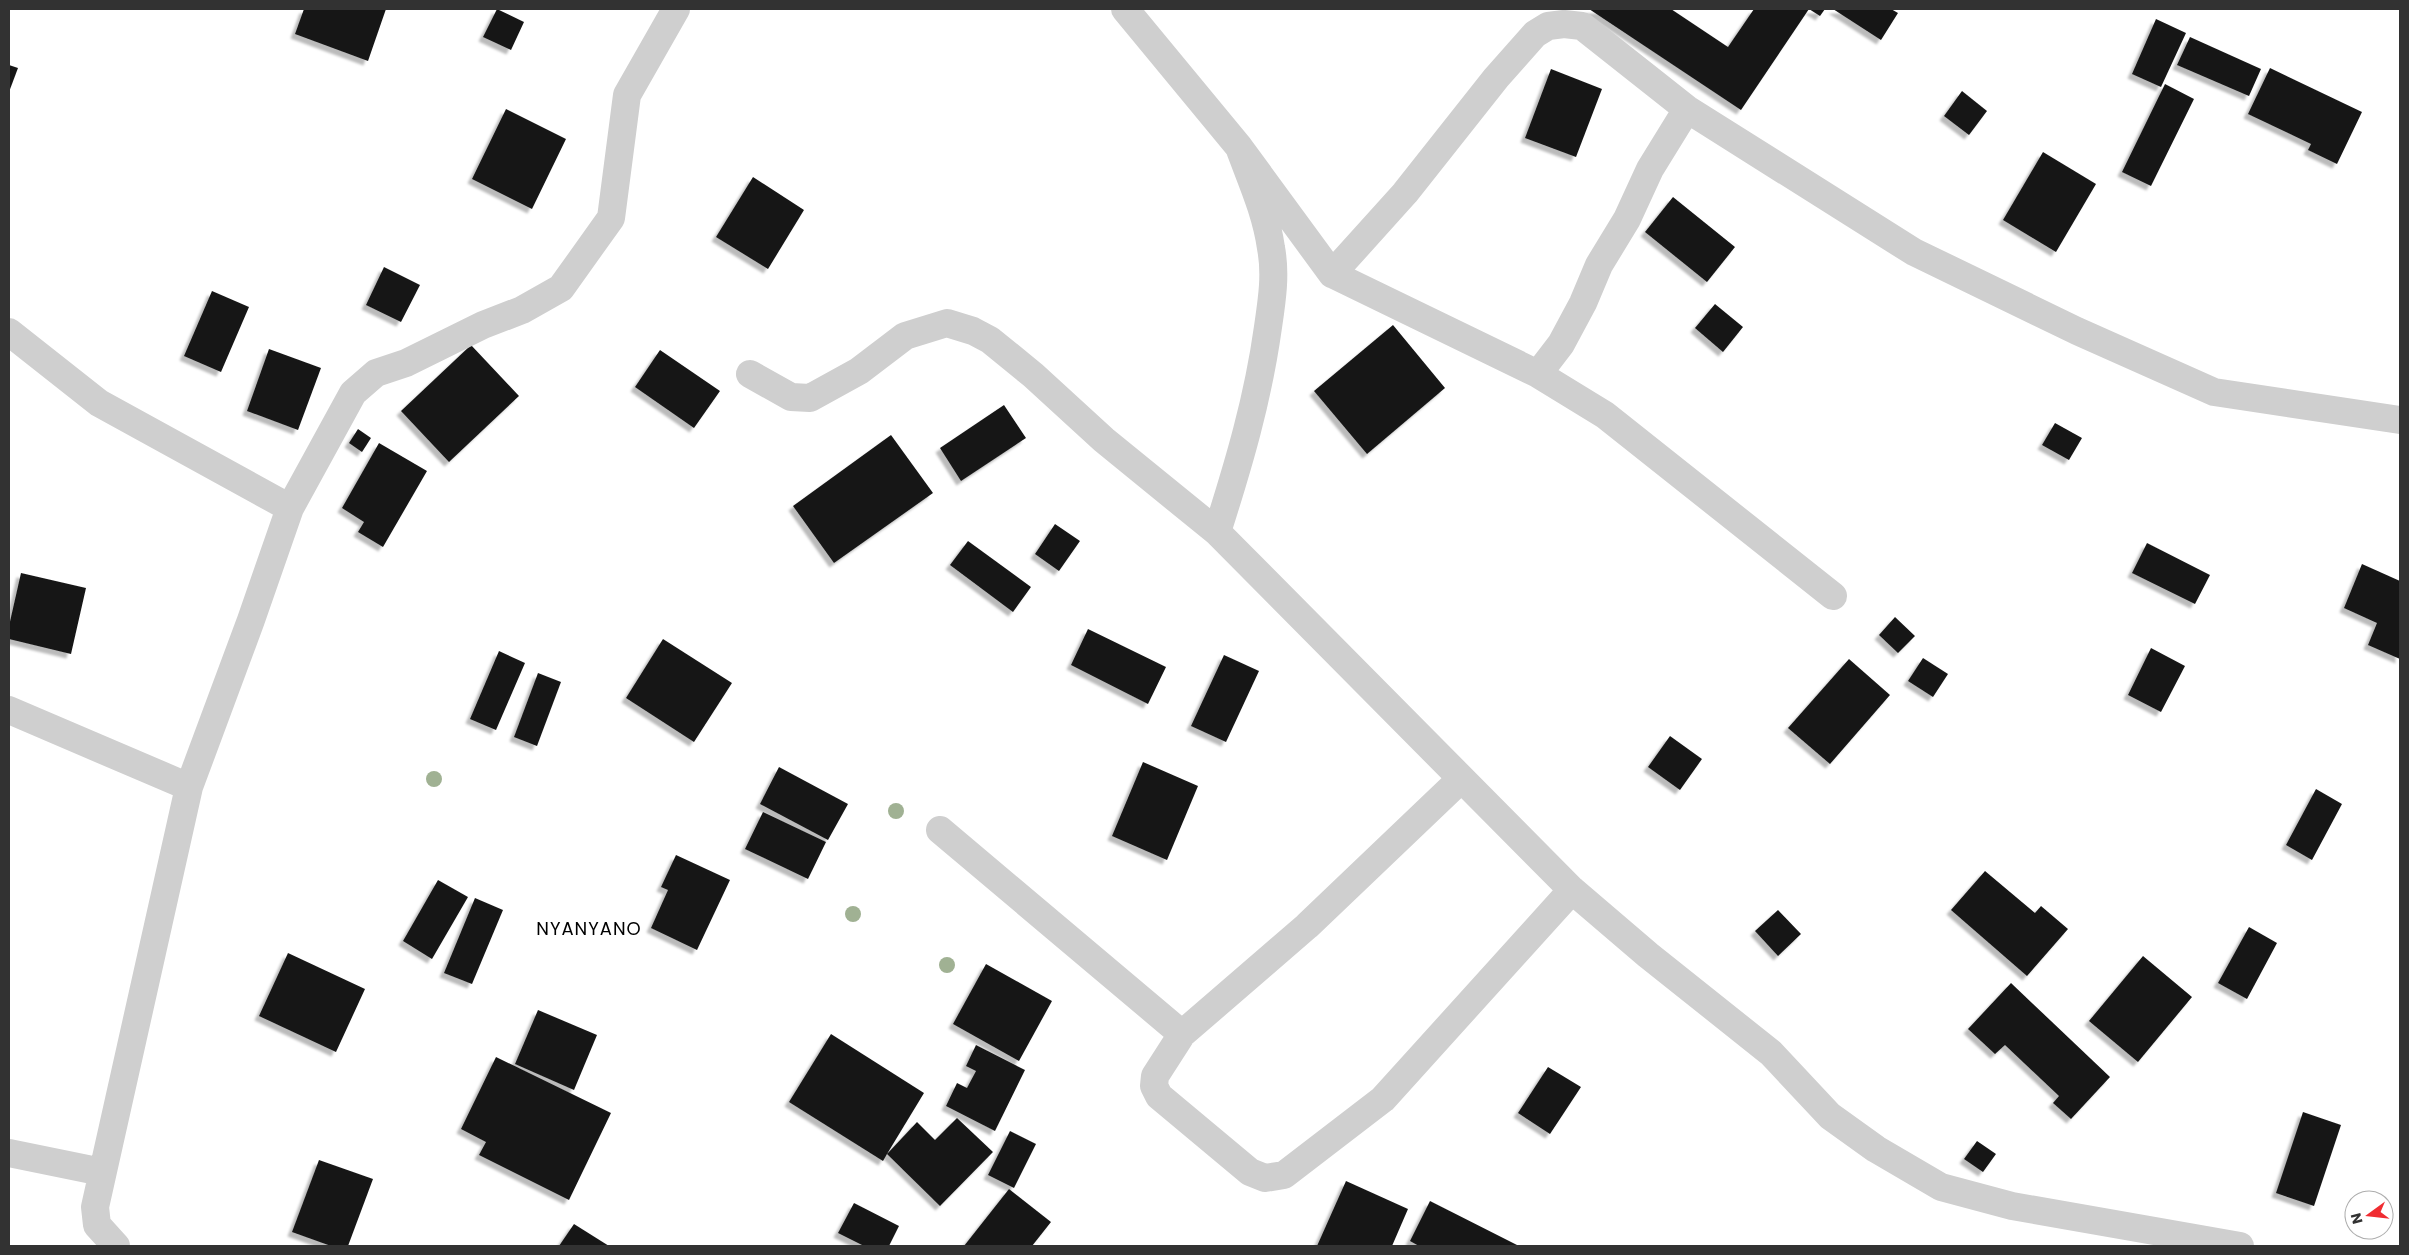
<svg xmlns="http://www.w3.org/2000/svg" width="2409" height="1255" font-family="Poppins,sans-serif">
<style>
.building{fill:#191919;filter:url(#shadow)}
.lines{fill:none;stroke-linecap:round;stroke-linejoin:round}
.street{stroke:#cfcfcf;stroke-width:28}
.tree{fill:#a0b193}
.labels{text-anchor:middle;stroke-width:5;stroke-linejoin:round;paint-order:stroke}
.quarter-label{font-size:18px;letter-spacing:1px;fill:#000;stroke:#fff}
</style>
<defs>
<filter id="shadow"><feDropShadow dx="-4.5" dy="4.5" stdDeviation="1" flood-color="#0004"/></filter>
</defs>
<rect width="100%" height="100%" fill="#fff"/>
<path class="building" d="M 304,9 L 386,9 L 368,61 L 295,34 Z
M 497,9 L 524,22 L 511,50 L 483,37 Z
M 1589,9 L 1671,9 L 1728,47 L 1754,9 L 1809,9 L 1741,110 Z
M 1809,9 L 1825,9 L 1820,16 Z
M 1833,9 L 1891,9 L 1898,13 L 1881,40 Z
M 2156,19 L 2186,33 L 2161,87 L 2132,74 Z
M 2190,37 L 2261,69 L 2249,96 L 2177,65 Z
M 9,65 L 18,68 L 9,92 Z
M 2270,68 L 2362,112 L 2337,164 L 2308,150 L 2311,144 L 2248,114 Z
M 1551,69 L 1602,89 L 1576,157 L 1525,138 Z
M 2165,84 L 2194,99 L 2151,186 L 2122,172 Z
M 1962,91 L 1987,111 L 1969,135 L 1944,116 Z
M 506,109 L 566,139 L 532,209 L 472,179 Z
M 2043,152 L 2096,184 L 2056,252 L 2003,220 Z
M 753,177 L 804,210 L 768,269 L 716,237 Z
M 1673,197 L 1735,247 L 1707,282 L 1645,232 Z
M 384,267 L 420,285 L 401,322 L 366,305 Z
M 212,291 L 249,307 L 221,372 L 184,356 Z
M 1715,304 L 1743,327 L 1723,352 L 1695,328 Z
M 1393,325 L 1445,388 L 1367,454 L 1314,391 Z
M 471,345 L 519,396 L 449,462 L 401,411 Z
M 269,349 L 321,368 L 298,430 L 247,411 Z
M 660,350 L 720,391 L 694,428 L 635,387 Z
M 1004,405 L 1026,438 L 961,481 L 940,448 Z
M 2055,423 L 2082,438 L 2069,460 L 2042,445 Z
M 358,429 L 371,438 L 362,452 L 349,443 Z
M 891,435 L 933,493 L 834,563 L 793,506 Z
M 379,443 L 427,471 L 383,547 L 358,532 L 364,522 L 342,508 Z
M 1055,524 L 1080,541 L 1059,571 L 1035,554 Z
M 968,541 L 1031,587 L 1013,612 L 950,565 Z
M 2147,543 L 2210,575 L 2195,604 L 2132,573 Z
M 2362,564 L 2400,581 L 2400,659 L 2368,645 L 2377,623 L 2344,608 Z
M 21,573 L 86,588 L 71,654 L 9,639 L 9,626 Z
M 1895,617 L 1915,636 L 1898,653 L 1879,635 Z
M 1088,629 L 1166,667 L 1148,704 L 1071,665 Z
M 663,639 L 732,683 L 694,742 L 626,698 Z
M 2151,648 L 2185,666 L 2161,712 L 2128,695 Z
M 499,651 L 525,663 L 496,730 L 470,719 Z
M 1224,655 L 1259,671 L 1226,742 L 1191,726 Z
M 1923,658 L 1948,674 L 1933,697 L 1908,681 Z
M 1849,659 L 1890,695 L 1830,764 L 1788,728 Z
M 538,673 L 561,682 L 537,746 L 514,737 Z
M 1670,736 L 1702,759 L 1680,790 L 1648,767 Z
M 1143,762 L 1198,786 L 1167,860 L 1112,836 Z
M 779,767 L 848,804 L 828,840 L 760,804 Z
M 2316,789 L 2342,804 L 2312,860 L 2286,845 Z
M 763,812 L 826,842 L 808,879 L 745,849 Z
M 676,855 L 730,880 L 697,950 L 651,928 L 668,890 L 661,887 Z
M 1985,871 L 2035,913 L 2041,906 L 2068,929 L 2027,976 L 1951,910 Z
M 438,880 L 468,897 L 432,959 L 403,941 Z
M 475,898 L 503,910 L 472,984 L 444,973 Z
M 1778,910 L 1801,934 L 1778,956 L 1755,931 Z
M 2249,927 L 2277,943 L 2247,999 L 2218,983 Z
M 288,953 L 365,989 L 336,1052 L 259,1016 Z
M 2143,956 L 2192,997 L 2138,1062 L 2089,1021 Z
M 986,964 L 1052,1001 L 1019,1061 L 953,1024 Z
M 2011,983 L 2110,1077 L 2071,1119 L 2053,1103 L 2059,1096 L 2005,1045 L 1995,1054 L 1968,1029 Z
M 538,1010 L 597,1035 L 574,1090 L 515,1064 Z
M 831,1034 L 924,1093 L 887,1154 L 917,1122 L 935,1140 L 957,1118 L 993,1152 L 940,1206 L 887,1154 L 883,1161 L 789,1102 Z
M 976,1045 L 1025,1070 L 995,1131 L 946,1106 L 957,1083 L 967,1088 L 976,1071 L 966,1066 Z
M 496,1057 L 611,1113 L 569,1200 L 479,1155 L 486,1142 L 461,1129 Z
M 1548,1067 L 1581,1087 L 1550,1134 L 1518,1113 Z
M 2303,1112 L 2341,1125 L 2314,1206 L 2276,1193 Z
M 1010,1131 L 1036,1144 L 1014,1188 L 988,1175 Z
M 1977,1141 L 1996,1154 L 1983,1172 L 1964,1159 Z
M 319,1160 L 373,1179 L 348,1246 L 331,1246 L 292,1232 Z
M 1346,1181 L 1408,1209 L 1392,1246 L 1317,1246 Z
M 1009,1189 L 1051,1222 L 1032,1246 L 964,1246 Z
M 1430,1201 L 1519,1246 L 1419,1246 L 1410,1241 Z
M 854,1203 L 899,1226 L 889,1246 L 864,1246 L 838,1233 Z
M 574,1224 L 609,1246 L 559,1246 Z"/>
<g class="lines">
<path class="street" d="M 1125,9 L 1239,147 L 1332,274 L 1538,374 L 1605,415 L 1833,596
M 1239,147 C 1251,180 1266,212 1271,248 C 1276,274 1272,300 1268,327 C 1258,399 1239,463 1217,532 L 1572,890 L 1648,955 L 1771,1053 L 1830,1116 L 1876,1149 L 1941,1187 L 2012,1206 L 2240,1246
M 1332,274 L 1405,193 L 1496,78 L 1535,34 L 1548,26 L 1564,24 L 1582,26 L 1687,109 L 1914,252 L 2077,331 L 2214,392 L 2400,420
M 9,332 L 99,403 L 290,508
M 750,374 L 791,397 L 810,398 L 859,371 L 905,336 L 947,323 L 973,331 L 990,340 L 1033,375 L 1104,440 L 1217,532
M 1538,374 L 1561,344 L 1583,303 L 1599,265 L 1627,219 L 1650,169 L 1687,109
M 9,710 L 189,787
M 1461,779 L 1307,926 L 1182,1034 L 1155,1076 L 1154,1086 L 1159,1096 L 1250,1172 L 1265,1178 L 1284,1175 L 1383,1099 L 1572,890
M 940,830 L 1182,1034
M 9,1153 L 102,1172
M 116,1246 L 97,1225 L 95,1207 L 189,787 L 251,620 L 290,508 L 353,393 L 376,373 L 406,363 L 483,325 L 522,310 L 561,288 L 611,218 L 627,95 L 676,9"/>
</g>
<g class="tree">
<circle cx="434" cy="779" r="8"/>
<circle cx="896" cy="811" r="8"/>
<circle cx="853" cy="914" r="8"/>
<circle cx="947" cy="965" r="8"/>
</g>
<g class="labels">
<g class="quarter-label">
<text x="589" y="935">NYANYANO</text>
</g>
</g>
<rect width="2409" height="1255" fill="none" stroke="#323232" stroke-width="20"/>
<g transform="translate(2369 1215) rotate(255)"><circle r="24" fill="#ffffff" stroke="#adadad"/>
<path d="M0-4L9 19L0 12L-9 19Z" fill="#f02c31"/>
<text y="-8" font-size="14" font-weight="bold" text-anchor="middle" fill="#323232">N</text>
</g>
</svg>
